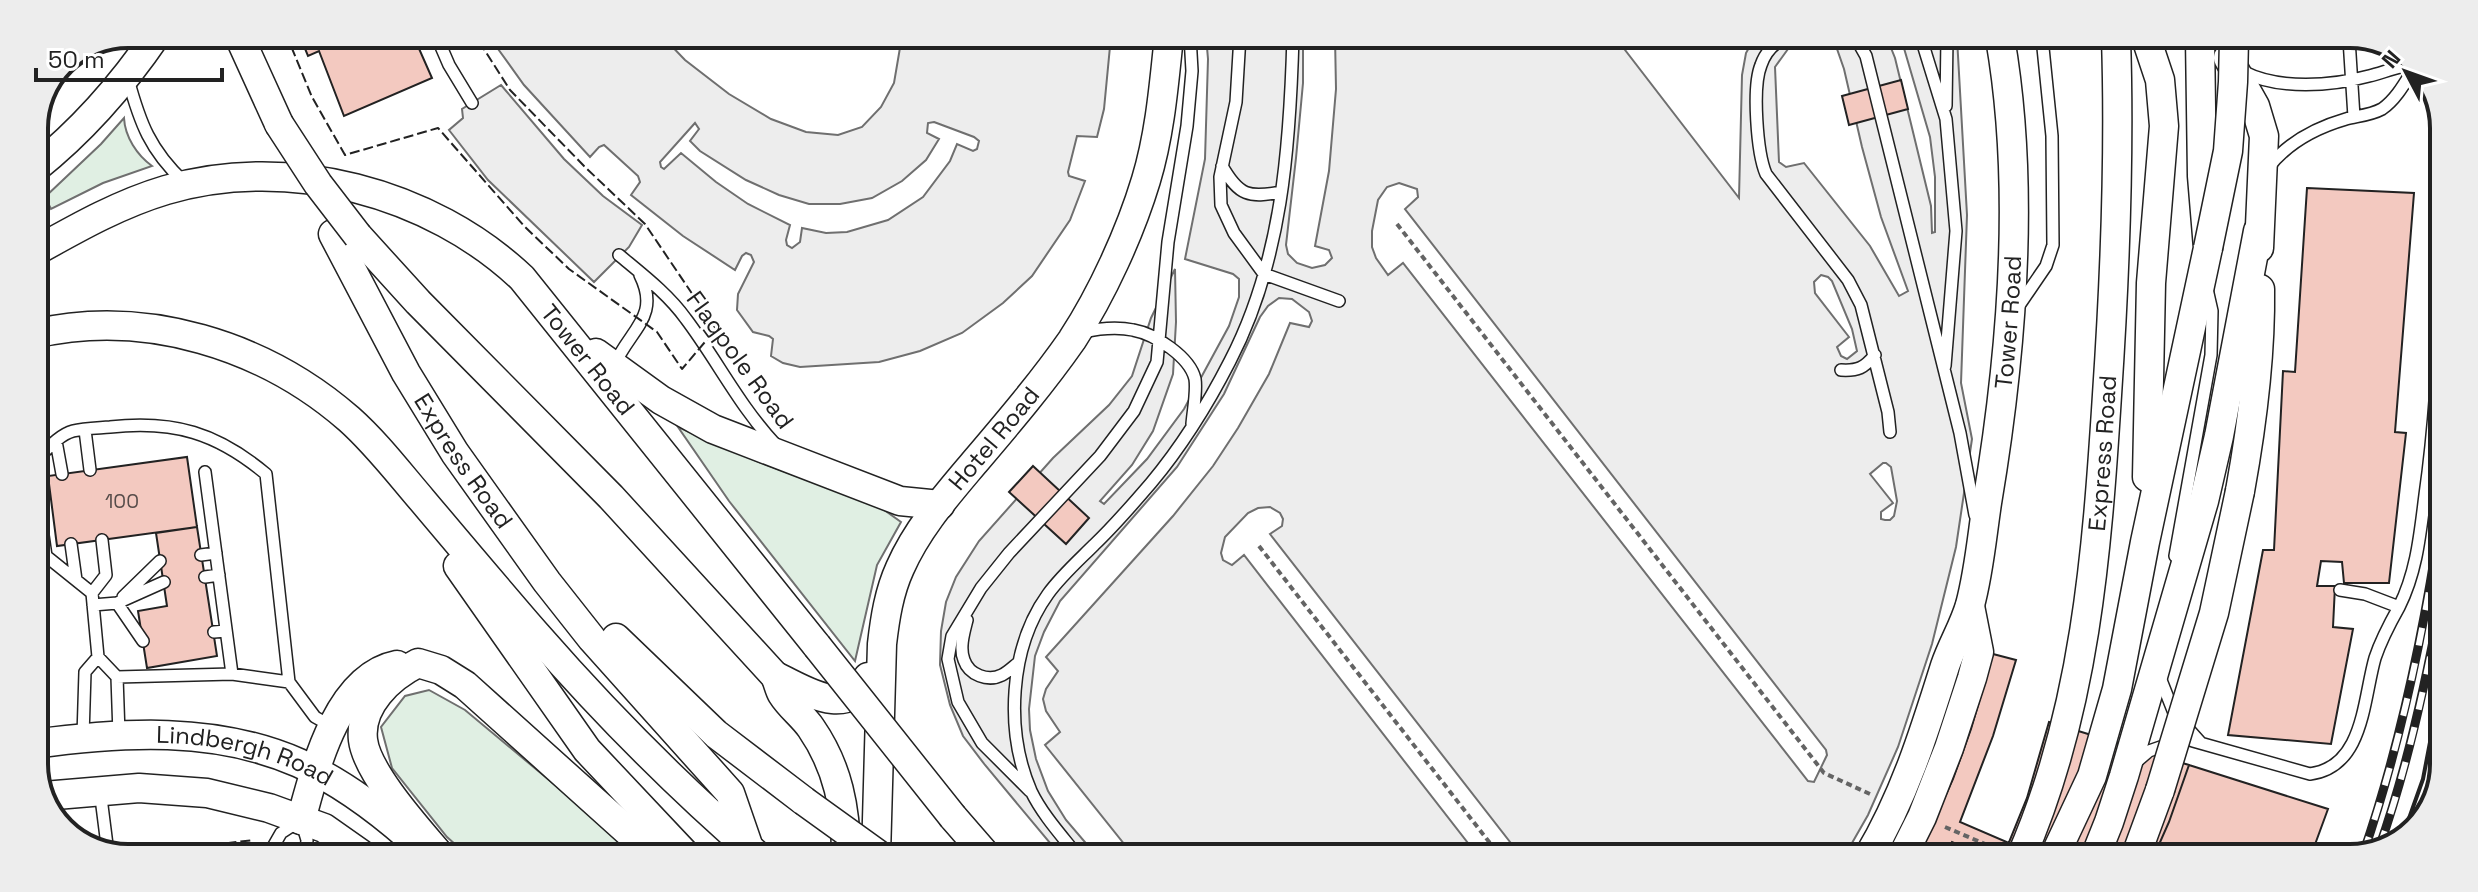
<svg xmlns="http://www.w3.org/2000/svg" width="2478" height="892" font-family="'Space Grotesk',sans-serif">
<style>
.green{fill:#e0efe3;stroke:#6f6f6f;stroke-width:2}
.parking{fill:#ededed;stroke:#6f6f6f;stroke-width:2;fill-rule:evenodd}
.building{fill:#f3c9c0;stroke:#222;stroke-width:2}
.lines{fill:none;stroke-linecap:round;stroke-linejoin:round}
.service-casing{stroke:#222;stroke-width:14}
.tertiary-casing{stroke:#222;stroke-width:31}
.path{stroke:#646464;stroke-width:4;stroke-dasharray:6 4;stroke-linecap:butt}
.service{stroke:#fff;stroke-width:11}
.tertiary{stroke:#fff;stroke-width:28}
.rail-casing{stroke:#222;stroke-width:9}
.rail{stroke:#fff;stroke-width:6;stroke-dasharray:18;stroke-linecap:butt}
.tertiary-bridge-casing{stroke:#222;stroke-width:31;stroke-linecap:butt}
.tertiary-bridge{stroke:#fff;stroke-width:28}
.fence{stroke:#222;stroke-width:2;stroke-dasharray:10 4;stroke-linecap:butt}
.wall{stroke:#222;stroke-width:4}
.labels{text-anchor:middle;stroke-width:6;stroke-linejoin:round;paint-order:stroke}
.number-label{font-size:20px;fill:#564c4a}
.street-label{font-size:24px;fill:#222;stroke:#fff}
.rim{fill:none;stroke:#222;stroke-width:4}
</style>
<rect width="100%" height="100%" fill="#fff"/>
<path class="green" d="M 124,118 C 125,137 137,155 152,166 L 103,183 L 51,209 L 45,197 L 101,144 Z
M 678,427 L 759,462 L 880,507 L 901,522 L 877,565 L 855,661 L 729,501 Z
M 429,690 L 465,710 L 638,854 L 466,854 L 447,837 L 392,768 L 381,727 L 405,696 Z"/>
<path class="parking" d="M 501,35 L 661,35 L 685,60 L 729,94 L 771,119 L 806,132 L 838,135 L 862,127 L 881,107 L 894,83 L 902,36 L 1111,36 L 1104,109 L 1097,137 L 1077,136 L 1068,172 L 1069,176 L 1085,181 L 1070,220 L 1032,276 L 1003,303 L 962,333 L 920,351 L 879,362 L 800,367 L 783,363 L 771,356 L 773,339 L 769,336 L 753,332 L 737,310 L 738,294 L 754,262 L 751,255 L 746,253 L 742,256 L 735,270 L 683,236 L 631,195 L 640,182 L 638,176 L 604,145 L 599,147 L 590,157 L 524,85 L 493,42 ZM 934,122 L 974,137 L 979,141 L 977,149 L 973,151 L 957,144 L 950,161 L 923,197 L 888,220 L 847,232 L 826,233 L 802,228 L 800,242 L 792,248 L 787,245 L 786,240 L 790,225 L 748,204 L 716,182 L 681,153 L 664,169 L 661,167 L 660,162 L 695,123 L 699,129 L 690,141 L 700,151 L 746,180 L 779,195 L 809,204 L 840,204 L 872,198 L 902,181 L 926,160 L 939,139 L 927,133 L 928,123 Z
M 1206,36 L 1303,37 L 1303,83 L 1296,158 L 1286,245 L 1288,254 L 1297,263 L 1312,268 L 1325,265 L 1332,258 L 1329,250 L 1315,246 L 1329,171 L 1336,89 L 1335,37 L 1615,37 L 1739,198 L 1742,75 L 1746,53 L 1755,37 L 1887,38 L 1895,58 L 1931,206 L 1932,233 L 1935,232 L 1935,177 L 1930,137 L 1901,38 L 1957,38 L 1967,215 L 1961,383 L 1972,439 L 1956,547 L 1932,644 L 1898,747 L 1868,815 L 1844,857 L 1521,856 L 1270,534 L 1282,526 L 1283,519 L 1280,513 L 1270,507 L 1258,508 L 1248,513 L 1225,537 L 1221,553 L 1223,560 L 1232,565 L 1244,555 L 1478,856 L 1157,855 L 1153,850 L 1144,855 L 1133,855 L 1045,745 L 1060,732 L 1046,711 L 1043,699 L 1046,689 L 1058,671 L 1046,657 L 1173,516 L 1213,466 L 1238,428 L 1269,374 L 1290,323 L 1309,327 L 1312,321 L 1309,312 L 1292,299 L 1279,298 L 1268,306 L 1260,317 L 1224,394 L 1177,467 L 1060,601 L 1044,632 L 1035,656 L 1029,709 L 1030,730 L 1036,759 L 1048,791 L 1066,820 L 1096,855 L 1060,855 L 985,765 L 963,736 L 950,705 L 940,665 L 941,631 L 946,602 L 956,577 L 979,541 L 1053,458 L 1109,405 L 1132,376 L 1151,318 L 1175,269 L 1176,322 L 1173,374 L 1153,431 L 1132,465 L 1100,501 L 1104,504 L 1147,459 L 1184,409 L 1229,326 L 1239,297 L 1239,279 L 1233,274 L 1185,259 L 1205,159 L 1208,59 ZM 1824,42 L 1837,49 L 1844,69 L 1862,147 L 1881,217 L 1908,291 L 1899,296 L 1870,246 L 1804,163 L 1786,167 L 1779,162 L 1775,67 L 1788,49 L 1803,43 ZM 1399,183 L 1417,189 L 1418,197 L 1405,209 L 1826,750 L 1827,755 L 1814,782 L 1808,781 L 1403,263 L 1388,275 L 1376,258 L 1372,247 L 1372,231 L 1378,200 L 1387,187 ZM 1821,275 L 1828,277 L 1832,281 L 1852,329 L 1857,351 L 1847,359 L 1841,356 L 1837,347 L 1849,337 L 1815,293 L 1814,282 ZM 1883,463 L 1886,463 L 1891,467 L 1897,501 L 1894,516 L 1890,520 L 1885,520 L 1881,519 L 1881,512 L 1893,503 L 1870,474 Z
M 501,85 L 564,159 L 603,196 L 642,225 L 629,247 L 594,282 L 488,180 L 449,130 L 463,118 L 462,109 Z"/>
<path class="building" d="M 299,34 L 413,35 L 432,78 L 344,116 L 319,51 L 308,56 Z
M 1901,80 L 1908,109 L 1849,125 L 1842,96 Z
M 2307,188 L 2414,193 L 2395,432 L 2406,433 L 2389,583 L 2344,583 L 2342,562 L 2321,561 L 2317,586 L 2335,586 L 2333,627 L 2353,629 L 2331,744 L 2228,735 L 2263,550 L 2274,550 L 2283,371 L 2295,372 Z
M 187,457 L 197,527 L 57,546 L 48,476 Z
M 1033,466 L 1089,518 L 1066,544 L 1009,492 Z
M 197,527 L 217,656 L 147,668 L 138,611 L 167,606 L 156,533 Z
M 1993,654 L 2016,660 L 1993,736 L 1960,822 L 2009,843 L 2003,857 L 1986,857 L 1952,842 L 1944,857 L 1918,857 L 1953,779 L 1971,729 Z
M 2049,722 L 2189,765 L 2169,822 L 2153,858 L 2003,857 L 2027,798 Z
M 2189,765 L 2328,809 L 2310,858 L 2153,858 L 2169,822 Z"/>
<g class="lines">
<g class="service-casing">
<path id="service" d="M 436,35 L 449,65 L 472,103
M 1240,36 L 1236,102 L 1220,177 L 1221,205 L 1234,233 L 1264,274 L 1339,301
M 1785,38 C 1774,43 1765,53 1761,65 C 1752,87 1757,153 1766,174 L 1848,280 L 1861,305 L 1888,412 L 1890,432
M 1852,38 L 1857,40 L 1866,56 L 1960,433 L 1975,515
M 1921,38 L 1946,119 L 1956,231 L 1945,366
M 2349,39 L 2354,117
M 2244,72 C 2279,90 2332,86 2369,76 C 2386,72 2401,64 2418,66
M 128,79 C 140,123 150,150 184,182
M 1946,106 L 1947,38
M 1222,166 C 1239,196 1249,198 1281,192
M 2268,168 C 2288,142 2315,128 2346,119 C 2358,116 2371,115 2382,109 C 2397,99 2407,79 2416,65
M 619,255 C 643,275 668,294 686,319 C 717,360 740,407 776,445
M 2018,307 L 2046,266 L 2053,245 L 2052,136 L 2042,38
M 1082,333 C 1095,328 1119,327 1133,330 C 1155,334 1190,357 1195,379 C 1197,392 1193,411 1192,424
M 614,366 C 629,330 661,317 640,275
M 1841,370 C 1858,371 1864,368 1875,355
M 85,430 L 90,470
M 56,441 L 62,474
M 34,462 C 45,452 58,435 73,431 C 84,428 98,428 110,427 C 174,420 217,433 266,474 L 289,682 L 315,717 L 333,727
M 205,472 L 232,674
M 34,473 L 46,556 L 92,593
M 102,540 L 106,575 L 92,593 L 98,657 L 117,677 L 119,734
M 71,544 L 76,580
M 201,555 L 216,553
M 2175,556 L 2211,355 L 2212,311 L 2207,289
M 205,577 L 219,575
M 123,597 L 160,561
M 117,603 L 143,641
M 93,605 L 117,603 L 164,582
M 2399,607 C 2417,571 2420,534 2425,495 C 2436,418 2439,341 2443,263
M 967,620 C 964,632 959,648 964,660 C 969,675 988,682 1002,675 C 1008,672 1014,666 1018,663
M 214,632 L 226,631
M 2159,675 L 2174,713 L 2200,742
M 117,677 L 232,674 L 289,682
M 83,736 L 85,672 L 98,657
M 2193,741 L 2310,774 C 2364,767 2363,700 2375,658 C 2381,640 2390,623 2399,607 L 2365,594 L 2340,590
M 2135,763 L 2149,751 L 2172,743
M 100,790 L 108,853
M 1030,791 L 982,743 L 958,702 L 948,659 L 952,636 L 981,588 L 1009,553 L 1100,456 L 1134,411 L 1157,362 L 1168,242 L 1187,126 L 1192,71 L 1190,36
M 2432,804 L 2439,773
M 269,854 L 281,833 L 301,820 L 307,840 L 306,854
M 1077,855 C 1061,835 1042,814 1031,791 C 1005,731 1009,648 1048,594 C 1061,576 1078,561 1094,545 C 1114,526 1133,504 1151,483 C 1182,446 1208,404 1230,361 C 1282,261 1290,147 1293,36"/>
</g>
<g class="tertiary-casing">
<g id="tertiary">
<path d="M 238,34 L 279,124"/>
<path d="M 2146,38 L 2160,80 L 2164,126 L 2151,283 L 2147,477"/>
<path d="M 2228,58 L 2255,106 L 2264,136 L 2259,248"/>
<path d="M 34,169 C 82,131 123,84 157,34"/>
<path id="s1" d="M 333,234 L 406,373 L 455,453 L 547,582 L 592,639 L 730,793 L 749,848"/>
<path d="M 358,236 L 418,302 L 611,497 L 775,676 C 778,682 779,689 782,694 C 790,707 803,716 811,728 C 838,767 846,809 846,855"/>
<path id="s2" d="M 34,252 C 77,228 119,204 166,190 C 288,154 431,192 522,278 L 817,646"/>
<path d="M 34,334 C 145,308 264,345 349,419 C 376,443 398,472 422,500 C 459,544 497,589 535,633 C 604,712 677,786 757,855"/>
<path d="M 596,353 L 661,400 L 713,429 L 900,501 L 940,505"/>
<path d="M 2240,491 C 2252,425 2261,357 2260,289"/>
<path d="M 458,566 L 587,750 L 685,854"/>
<path d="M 616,638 L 716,734 L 804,801"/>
<path d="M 775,676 C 806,690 846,720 868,677"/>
<path id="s3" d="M 34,744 C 122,732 215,726 299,763 C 339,781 377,809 410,838"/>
<path d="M 44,796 L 139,788 L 207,793 L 269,808 L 324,828 L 361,854"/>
<path d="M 953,817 L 986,855"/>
<path d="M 301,820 C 315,769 337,677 397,665"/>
<path d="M 439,854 C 417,828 367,773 363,740 C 359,705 390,677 418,663 L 441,670 L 465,685 L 653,854"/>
<path id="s4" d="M 876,855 L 882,644 C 885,618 889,592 900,568 C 917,529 946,496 973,464 C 1007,424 1042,383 1072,340 C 1102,294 1130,233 1146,180 C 1160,134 1164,84 1169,36"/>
<path id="s5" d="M 1868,857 C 1904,797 1924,733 1945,666 C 1952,645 1964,626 1970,605 C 1979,572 1982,536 1987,503 C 2012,354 2026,187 2000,38"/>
<path d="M 1902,857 L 1922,817 L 1949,748 L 1972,678 L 1979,652 L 1970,606"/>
<path id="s6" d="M 2021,857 C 2085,711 2097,553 2107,395 C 2115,276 2120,157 2116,38"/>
<path d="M 2054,857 L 2092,776 L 2117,689 L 2145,542 L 2208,248 L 2202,176 L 2200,38"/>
<path d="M 2095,857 L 2109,822 L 2124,776 L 2204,501 L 2219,436 L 2258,231"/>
<path d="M 2135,858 L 2160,790"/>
</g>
</g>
<path class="path" d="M 1397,224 L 1824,773 L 1870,794
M 1259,546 L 1500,856
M 1945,827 L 1999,850"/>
<use href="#service" class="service"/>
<use href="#tertiary" class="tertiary"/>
<g class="rail-casing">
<path id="rail" d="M 2379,848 C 2407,769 2425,687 2440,604
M 2363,854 C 2401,744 2424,631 2441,516"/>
</g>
<use href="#rail" class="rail"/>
<g class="tertiary-bridge-casing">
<path id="tertiary-bridge" d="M 279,124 L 318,184 L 358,236
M 2208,248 L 2228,151 L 2233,82 L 2234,39
M 817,646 L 953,817
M 2160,790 L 2214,613 L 2240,491
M 804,801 L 879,855"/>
</g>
<use href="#tertiary-bridge" class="tertiary-bridge"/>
<path class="fence" d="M 286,34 L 312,97 L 345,155 L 438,128 L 525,227 L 569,269 L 657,332 L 682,369 L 716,329 L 645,224 L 586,168 L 510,90 L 475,35
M 143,853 L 254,840"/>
<path class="wall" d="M 2401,841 L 2423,779 L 2440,690"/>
</g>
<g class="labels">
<g class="number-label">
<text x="122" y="508">100</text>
</g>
<g class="street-label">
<text dy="8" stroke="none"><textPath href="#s5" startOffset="558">Tower Road</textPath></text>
<text dy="8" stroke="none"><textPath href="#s2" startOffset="634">Tower Road</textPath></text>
<text transform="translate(740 360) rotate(54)" y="8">Flagpole Road</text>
<text dy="8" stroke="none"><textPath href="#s4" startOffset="450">Hotel Road</textPath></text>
<text dy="8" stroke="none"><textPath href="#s6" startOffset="414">Express Road</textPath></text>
<text dy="8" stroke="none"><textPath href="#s1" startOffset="262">Express Road</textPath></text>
<text dy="8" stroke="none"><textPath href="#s3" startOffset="214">Lindbergh Road</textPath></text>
</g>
</g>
<path d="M0 0H2478V892H0ZM128 48H2350A80 80 0 0 1 2430 128V764A80 80 0 0 1 2350 844H128A80 80 0 0 1 48 764V128A80 80 0 0 1 128 48Z" fill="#ededed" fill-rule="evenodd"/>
<path class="rim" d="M128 48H2350A80 80 0 0 1 2430 128V764A80 80 0 0 1 2350 844H128A80 80 0 0 1 48 764V128A80 80 0 0 1 128 48Z"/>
<g transform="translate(2406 72) rotate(311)" stroke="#ffffff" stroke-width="6" paint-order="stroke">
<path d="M0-6L14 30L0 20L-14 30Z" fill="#222222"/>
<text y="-12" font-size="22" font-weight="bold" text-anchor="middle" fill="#222222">N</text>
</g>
<path d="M36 68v12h186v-12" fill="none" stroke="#222222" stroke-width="4"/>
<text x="48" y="68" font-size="24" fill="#222222" stroke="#ffffff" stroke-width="6" paint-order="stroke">50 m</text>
</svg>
